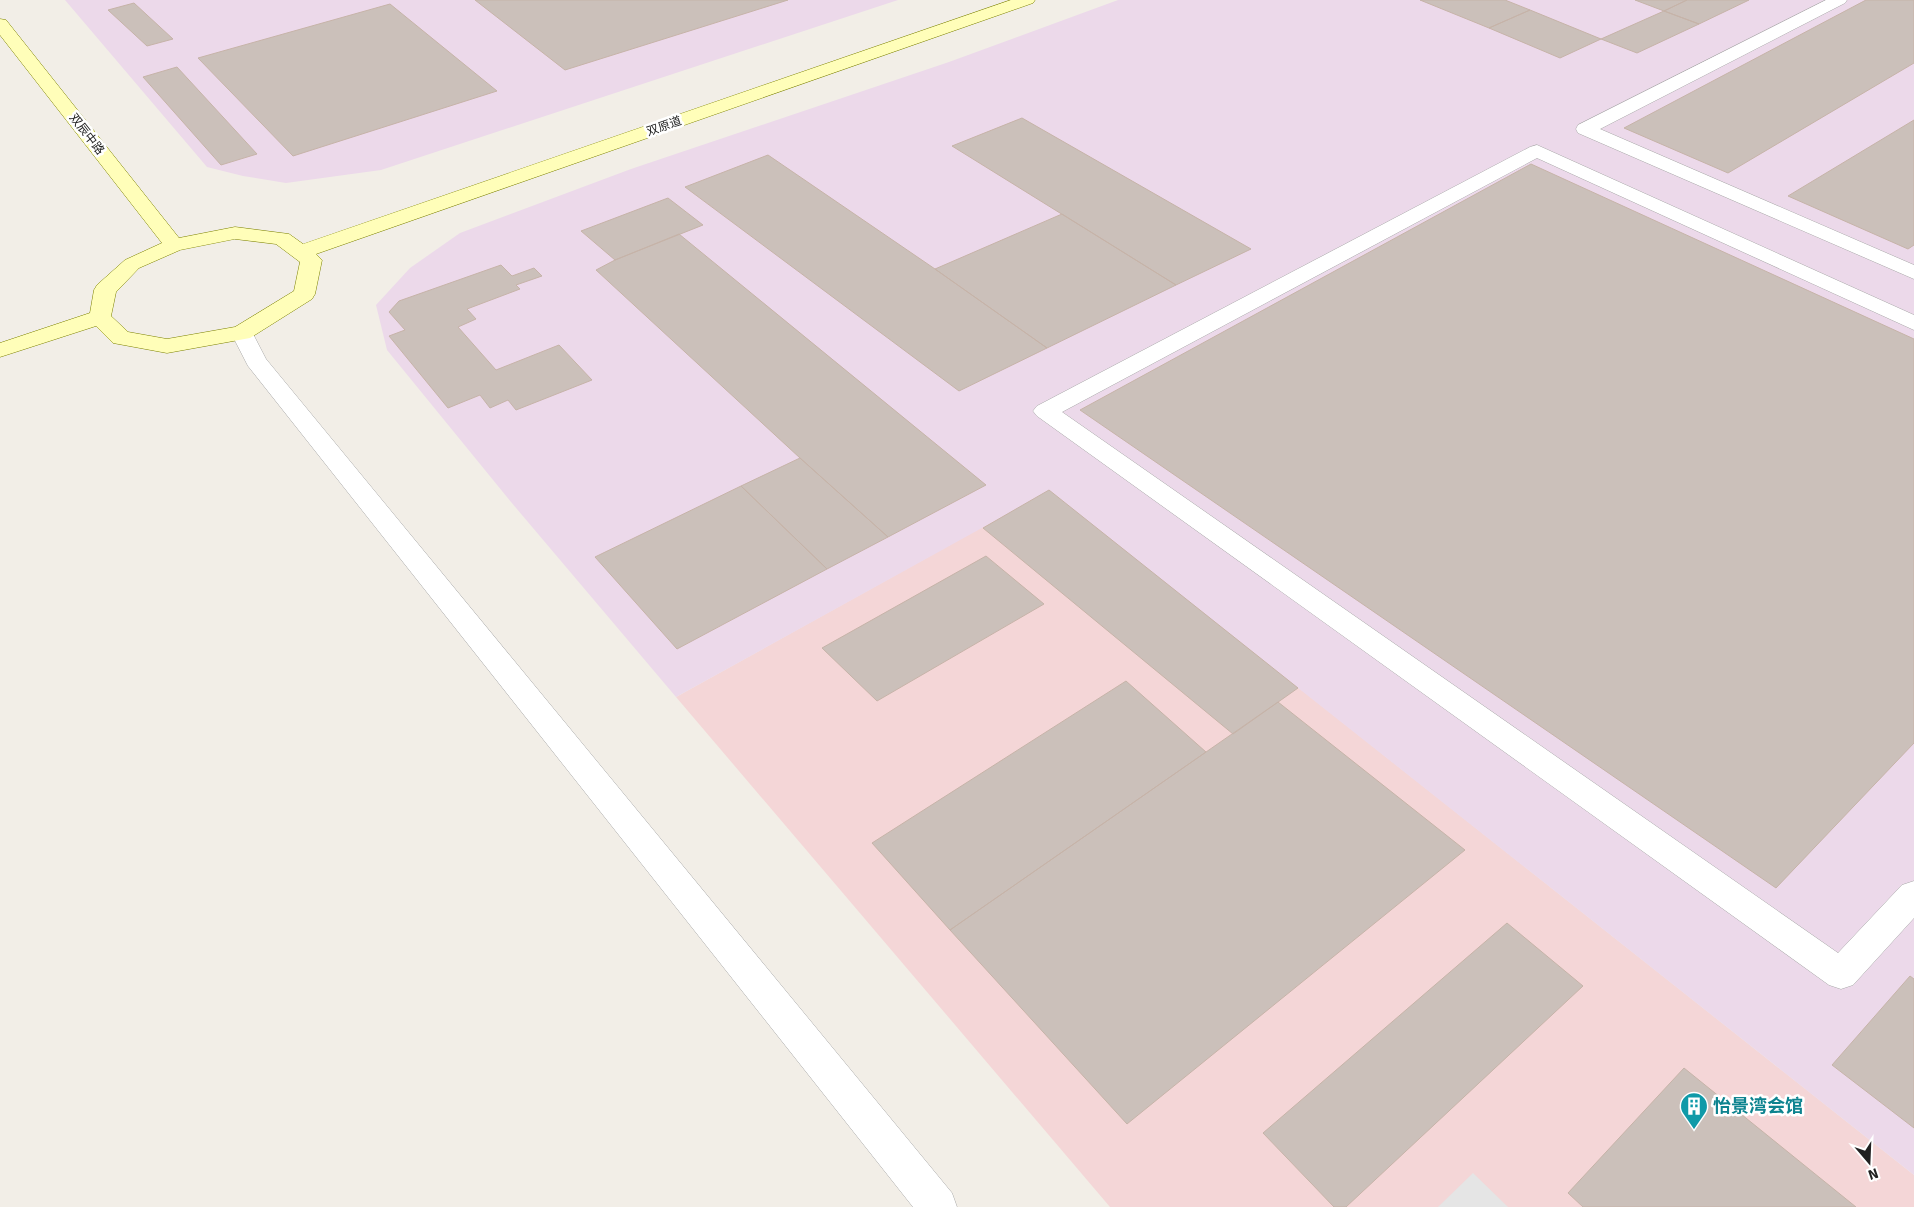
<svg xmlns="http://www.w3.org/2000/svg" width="1914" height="1207" font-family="Signika,'Noto Sans SC',sans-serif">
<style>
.commercial{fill:#f4d6d7}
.industrial{fill:#ecd9ea}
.parking{fill:#e5e5e5}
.building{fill:#cbc0ba;stroke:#c6b3a8}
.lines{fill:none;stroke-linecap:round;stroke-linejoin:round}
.lane-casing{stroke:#a8a8a8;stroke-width:1}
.street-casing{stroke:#a8a8a8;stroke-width:1}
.secondary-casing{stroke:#7c8100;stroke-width:1}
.lane{fill:#fff;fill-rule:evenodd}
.street{fill:#fff;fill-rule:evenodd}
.secondary{fill:#fffeb9;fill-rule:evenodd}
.labels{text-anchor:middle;stroke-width:5;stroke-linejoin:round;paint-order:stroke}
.far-street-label{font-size:12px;fill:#212121;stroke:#fff}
.near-culture-label{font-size:18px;font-weight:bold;fill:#0d838f;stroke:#fff;text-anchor:start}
</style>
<rect width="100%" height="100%" fill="#f2eee7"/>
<path class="commercial" d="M 1049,490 L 1914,1175 L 1914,1207 L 1110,1207 L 676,697 Z"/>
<path class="industrial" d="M 65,0 L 898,0 L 381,170 L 286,183 L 243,176 L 207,167 Z
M 1118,0 L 1914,0 L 1914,1175 L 1049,491 L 676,697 L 511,502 L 387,350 L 376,305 L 410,268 L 460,233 L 631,169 L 949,62 Z"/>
<path class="parking" d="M 1473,1173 L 1508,1207 L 1438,1207 Z"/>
<path class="building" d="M 475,0 L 788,0 L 565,70 Z
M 1420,0 L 1505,0 L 1530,10 L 1489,28 Z
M 1635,0 L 1687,0 L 1664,11 Z
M 1687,0 L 1749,0 L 1699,24 L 1664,11 Z
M 1866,0 L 1914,0 L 1914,63 L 1728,173 L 1624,128 Z
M 134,3 L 173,39 L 147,46 L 108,10 Z
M 390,4 L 497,91 L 293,156 L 198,58 Z
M 1530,10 L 1601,39 L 1560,58 L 1489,28 Z
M 1664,11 L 1699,24 L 1637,53 L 1601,39 Z
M 177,67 L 257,154 L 221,165 L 143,77 Z
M 1022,118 L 1251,249 L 1176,285 L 952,146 Z
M 1914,120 L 1914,245 L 1908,249 L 1788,196 Z
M 768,155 L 935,269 L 1047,348 L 959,391 L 685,187 Z
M 1531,164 L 1914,339 L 1914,743 L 1776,888 L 1080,410 Z
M 668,198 L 703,225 L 615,260 L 581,231 Z
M 1062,214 L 1176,285 L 1047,348 L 935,269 Z
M 679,234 L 986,485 L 888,537 L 800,458 L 596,270 L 615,260 Z
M 501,265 L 512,276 L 534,268 L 542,276 L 516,285 L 520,289 L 467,309 L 476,319 L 458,327 L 496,370 L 559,345 L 592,380 L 516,410 L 508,400 L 490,408 L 480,395 L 448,408 L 389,336 L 405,330 L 389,312 L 399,301 Z
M 800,458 L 888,537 L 827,569 L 741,486 Z
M 741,486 L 827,569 L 677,649 L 595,557 Z
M 1049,490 L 1298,688 L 1233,734 L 983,528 Z
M 986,556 L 1044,604 L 877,701 L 822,648 Z
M 1126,681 L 1206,752 L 950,930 L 872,843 Z
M 1278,702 L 1465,850 L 1127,1124 L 950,930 Z
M 1507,923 L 1583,986 L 1346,1207 L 1334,1207 L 1263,1133 Z
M 1910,976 L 1914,979 L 1914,1128 L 1832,1065 Z
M 1684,1068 L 1856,1207 L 1583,1207 L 1568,1193 Z"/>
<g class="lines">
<g class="lane-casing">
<path id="lane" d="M 1826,0 L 1847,0 L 1845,3 L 1600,129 L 1914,265 L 1914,279 L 1578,133 L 1576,129 L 1578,125 Z
M 1537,145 L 1914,315 L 1914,330 L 1537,158 L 1062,412 L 1838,953 L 1902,885 L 1914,881 L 1914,918 L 1853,985 L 1841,989 L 1829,985 L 1037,416 L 1033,411 L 1037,406 L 1530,147 Z"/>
</g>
<g class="street-casing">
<path id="street" d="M 242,326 L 250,328 L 266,359 L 952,1193 L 957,1207 L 913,1207 L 248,366 L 231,333 L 234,328 Z"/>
</g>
<g class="secondary-casing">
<path id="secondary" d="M 1011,0 L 1035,0 L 1033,3 L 316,254 L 322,260 L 315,294 L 312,299 L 250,338 L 167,353 L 113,343 L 96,326 L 0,357 L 0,343 L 90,313 L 94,290 L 97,285 L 125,260 L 162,243 L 0,35 L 0,19 L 6,20 L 179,238 L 235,227 L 289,234 L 303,244 ZM 235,239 L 276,244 L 300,262 L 294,291 L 235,327 L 167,339 L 128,332 L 111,316 L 116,292 L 139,268 L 180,250 Z"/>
</g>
<use href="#lane" class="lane"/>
<use href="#street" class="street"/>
<use href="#secondary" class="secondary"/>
</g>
<defs>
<g id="building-pin" transform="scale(1.4375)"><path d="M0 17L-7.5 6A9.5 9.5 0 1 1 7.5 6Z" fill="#0f9aa8" stroke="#fff"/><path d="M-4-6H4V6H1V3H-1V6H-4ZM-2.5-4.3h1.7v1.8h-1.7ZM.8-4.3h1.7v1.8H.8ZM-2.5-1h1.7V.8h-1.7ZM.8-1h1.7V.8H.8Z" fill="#fff"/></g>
</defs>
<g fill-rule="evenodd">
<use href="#building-pin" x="1694" y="1106"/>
</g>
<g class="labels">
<g class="far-street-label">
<text transform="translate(664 126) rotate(-19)" y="4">双原道</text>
<text transform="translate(87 134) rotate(52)" y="4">双辰中路</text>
</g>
<g class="near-culture-label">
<text x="1713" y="1112">怡景湾会馆</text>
</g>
</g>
<g transform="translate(1869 1162) rotate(161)" stroke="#ffffff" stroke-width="4" paint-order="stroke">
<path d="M0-4L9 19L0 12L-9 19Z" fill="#212121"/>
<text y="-8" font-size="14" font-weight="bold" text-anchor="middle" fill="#212121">N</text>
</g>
</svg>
